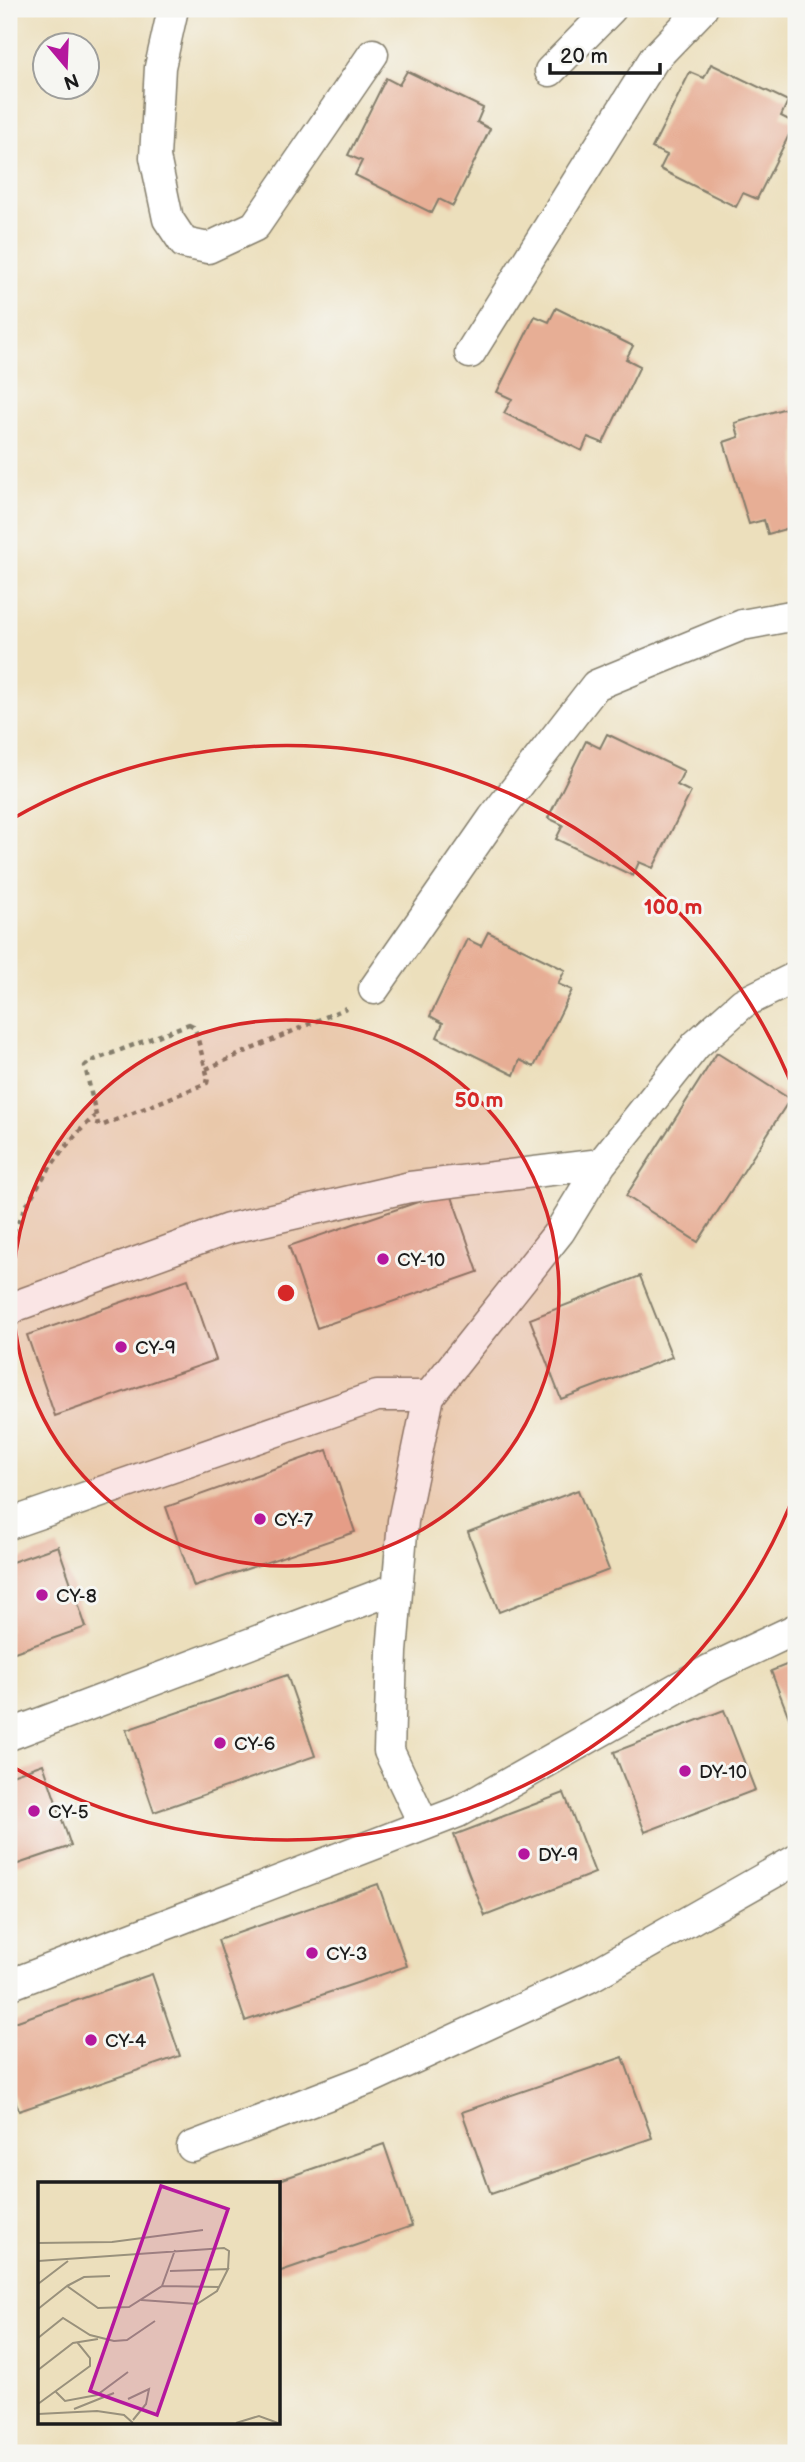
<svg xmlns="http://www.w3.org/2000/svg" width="805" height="2462" font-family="'Balsamiq Sans',sans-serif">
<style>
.building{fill:#e7ae95}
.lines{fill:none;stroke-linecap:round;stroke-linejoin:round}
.street-casing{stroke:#847e6c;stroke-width:33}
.path{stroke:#847e6c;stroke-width:4.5;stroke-dasharray:5 5;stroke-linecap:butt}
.street{stroke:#fff;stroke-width:30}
.ring{fill:none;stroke:#d62828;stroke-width:3.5}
.poi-dot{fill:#b5179e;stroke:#f6f6f2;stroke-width:2.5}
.labels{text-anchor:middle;stroke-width:6;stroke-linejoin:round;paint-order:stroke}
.poi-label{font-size:19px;fill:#1c1c1c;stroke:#f6f6f2;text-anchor:start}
.inset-road{fill:none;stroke:#99917c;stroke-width:2}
.view{fill:#b5179e;fill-opacity:0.15;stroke:#b5179e;stroke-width:3.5}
.inset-edge{fill:none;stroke:#1c1c1c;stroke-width:3.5}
.centre{fill:#d62828;stroke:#f6f6f2;stroke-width:3.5}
.ring-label{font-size:21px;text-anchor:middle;font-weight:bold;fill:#d62828;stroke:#f6f6f2;stroke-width:6;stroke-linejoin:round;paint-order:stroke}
</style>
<rect width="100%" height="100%" fill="#f6f6f2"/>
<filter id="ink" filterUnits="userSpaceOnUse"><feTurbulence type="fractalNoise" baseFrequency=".0143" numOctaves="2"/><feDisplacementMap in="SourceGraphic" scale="14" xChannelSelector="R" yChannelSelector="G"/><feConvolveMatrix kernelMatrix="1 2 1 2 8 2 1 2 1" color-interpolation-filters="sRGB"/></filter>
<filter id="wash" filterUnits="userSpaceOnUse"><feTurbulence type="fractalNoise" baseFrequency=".00686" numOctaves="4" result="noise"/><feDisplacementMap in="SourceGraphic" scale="28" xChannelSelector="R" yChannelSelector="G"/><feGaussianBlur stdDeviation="1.57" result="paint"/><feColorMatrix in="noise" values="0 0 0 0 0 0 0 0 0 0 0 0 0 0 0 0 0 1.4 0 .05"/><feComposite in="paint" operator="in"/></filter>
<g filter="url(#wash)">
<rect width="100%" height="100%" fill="#ecdfbc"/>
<g id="blocks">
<path class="building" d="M 711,64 L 788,101 L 781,116 L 795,123 L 757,199 L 743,193 L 736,207 L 660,169 L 667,155 L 652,148 L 690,72 L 704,78 Z
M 407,71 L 483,108 L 477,122 L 490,129 L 453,206 L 439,199 L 432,213 L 355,175 L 362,161 L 348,155 L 386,78 L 399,85 Z
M 556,308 L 633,346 L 626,359 L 640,366 L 603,443 L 588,437 L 582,451 L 504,413 L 512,399 L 497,392 L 535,316 L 549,322 Z
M 796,405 L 796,526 L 768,534 L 764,520 L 749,524 L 724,442 L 739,437 L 735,423 Z
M 607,734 L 684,771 L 677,785 L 691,792 L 653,868 L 639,862 L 633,876 L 556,839 L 563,825 L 548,818 L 586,741 L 600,748 Z
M 488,932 L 565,970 L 558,984 L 572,990 L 534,1067 L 520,1060 L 514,1075 L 437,1037 L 443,1023 L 430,1016 L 467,939 L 481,946 Z
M 717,1053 L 790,1099 L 698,1242 L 626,1196 Z
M 450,1191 L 478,1272 L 317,1328 L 289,1246 Z
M 640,1276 L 672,1357 L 561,1399 L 530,1319 Z
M 188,1279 L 216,1360 L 55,1416 L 27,1335 Z
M 327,1450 L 355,1532 L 194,1587 L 166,1507 Z
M 578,1490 L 609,1570 L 499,1612 L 468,1532 Z
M 58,1546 L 86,1627 L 9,1654 L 9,1563 Z
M 796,1661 L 796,1736 L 771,1671 Z
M 287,1675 L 315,1756 L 154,1812 L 126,1730 Z
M 724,1710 L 755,1790 L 645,1832 L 614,1752 Z
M 43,1764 L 71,1846 L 9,1867 L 9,1776 Z
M 564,1793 L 595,1873 L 485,1916 L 454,1835 Z
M 378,1884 L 407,1966 L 245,2021 L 218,1940 Z
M 152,1974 L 180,2056 L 19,2111 L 9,2082 L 9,2024 Z
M 623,2057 L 652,2138 L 491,2194 L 462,2112 Z
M 384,2144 L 412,2226 L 278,2272 L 278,2184 L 271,2183 Z"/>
</g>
</g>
<g filter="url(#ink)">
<use href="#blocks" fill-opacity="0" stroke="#847e6c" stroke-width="2"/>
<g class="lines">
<g class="street-casing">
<path id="street" d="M 173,9 L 160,67 L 155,157 L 168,219 L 184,243 L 208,248 L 255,226 L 373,54
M 550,71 L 611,9
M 470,353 L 654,59 L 702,9
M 374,989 L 493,818 L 596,685 L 742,625 L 796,615
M 9,1311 L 16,1306 L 228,1229 L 410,1187 L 601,1164
M 9,1524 L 377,1396 L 429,1396
M 9,1735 L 397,1588
M 424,1825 L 389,1751 L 392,1652 L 403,1521 L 429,1396 L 560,1231 L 601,1164 L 696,1045 L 743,1003 L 796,977
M 9,1985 L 458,1812 L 709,1670 L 796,1629
M 192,2147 L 369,2079 L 588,1978 L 796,1860"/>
</g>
<path class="path" d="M 189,1024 L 193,1026 L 196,1032 L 208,1078 L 207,1083 L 101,1126 L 98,1124 L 85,1066 L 89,1062 Z
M 206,1069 L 346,1008
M 9,1241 C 30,1195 56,1151 95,1116"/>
<use href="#street" class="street"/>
</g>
</g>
<circle cx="286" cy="1293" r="273" fill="#d62828" fill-opacity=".12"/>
<g class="ring">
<circle cx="286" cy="1293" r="273"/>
<path d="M795 1493A547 547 0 0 1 13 1767M12 819A547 547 0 0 1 795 1093"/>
</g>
<g class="poi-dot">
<circle cx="383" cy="1259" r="7"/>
<circle cx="121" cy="1347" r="7"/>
<circle cx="260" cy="1519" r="7"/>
<circle cx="42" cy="1595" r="7"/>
<circle cx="220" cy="1743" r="7"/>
<circle cx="685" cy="1771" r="7"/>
<circle cx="34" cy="1811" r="7"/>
<circle cx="524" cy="1854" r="7"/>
<circle cx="312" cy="1953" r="7"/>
<circle cx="91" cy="2040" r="7"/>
</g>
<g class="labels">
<g class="poi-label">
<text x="397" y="1266">CY-10</text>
<text x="135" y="1354">CY-9</text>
<text x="274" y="1526">CY-7</text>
<text x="56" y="1602">CY-8</text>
<text x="234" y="1750">CY-6</text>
<text x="699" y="1778">DY-10</text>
<text x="48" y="1818">CY-5</text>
<text x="538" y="1861">DY-9</text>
<text x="326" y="1960">CY-3</text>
<text x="105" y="2047">CY-4</text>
</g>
</g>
<g transform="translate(38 2182)">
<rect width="242" height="242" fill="#ecdfbc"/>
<path class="inset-road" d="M 0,61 L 74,60 L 165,48M 0,79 L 186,66 L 191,69 L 190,87M 0,102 L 30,79M 29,104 L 46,95 L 72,94M 124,104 L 181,105M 103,118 L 159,122 L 179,109 L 190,87 L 132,89M 0,127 L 29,104 L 60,126 L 91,125 L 124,104 L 137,68M 0,156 L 25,136 L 52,153 L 76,159 L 89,158 L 117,139M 0,188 L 35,161 L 60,157M 18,210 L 27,219 L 59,213 L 90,190M 90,217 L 111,207 L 108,222 L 95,238M 0,222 L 52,184 L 52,176 L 39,160M 36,227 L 76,211M 0,232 L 59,229 L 86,233 L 95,241M 198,241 L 221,234 L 240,241"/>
<path class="view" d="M 123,4 L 190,27 L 119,233 L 52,209 Z"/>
<rect width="242" height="242" class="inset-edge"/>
</g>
<circle cx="286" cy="1293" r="10" class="centre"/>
<g class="ring-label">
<text x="673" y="914">100 m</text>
<text x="479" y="1107">50 m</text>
</g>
<rect width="805" height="2462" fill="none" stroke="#f6f6f2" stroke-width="35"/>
<g transform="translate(66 66) rotate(161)"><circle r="33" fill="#f6f6f2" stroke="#9f9f9c" stroke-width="2"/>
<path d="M0-5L12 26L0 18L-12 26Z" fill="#b5179e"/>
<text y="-10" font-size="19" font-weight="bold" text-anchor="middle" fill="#1c1c1c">N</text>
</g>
<path d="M550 63v10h110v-10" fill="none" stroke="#1c1c1c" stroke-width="3.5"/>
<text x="560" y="63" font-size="21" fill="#1c1c1c" stroke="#f6f6f2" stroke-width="5" paint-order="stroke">20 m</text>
</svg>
